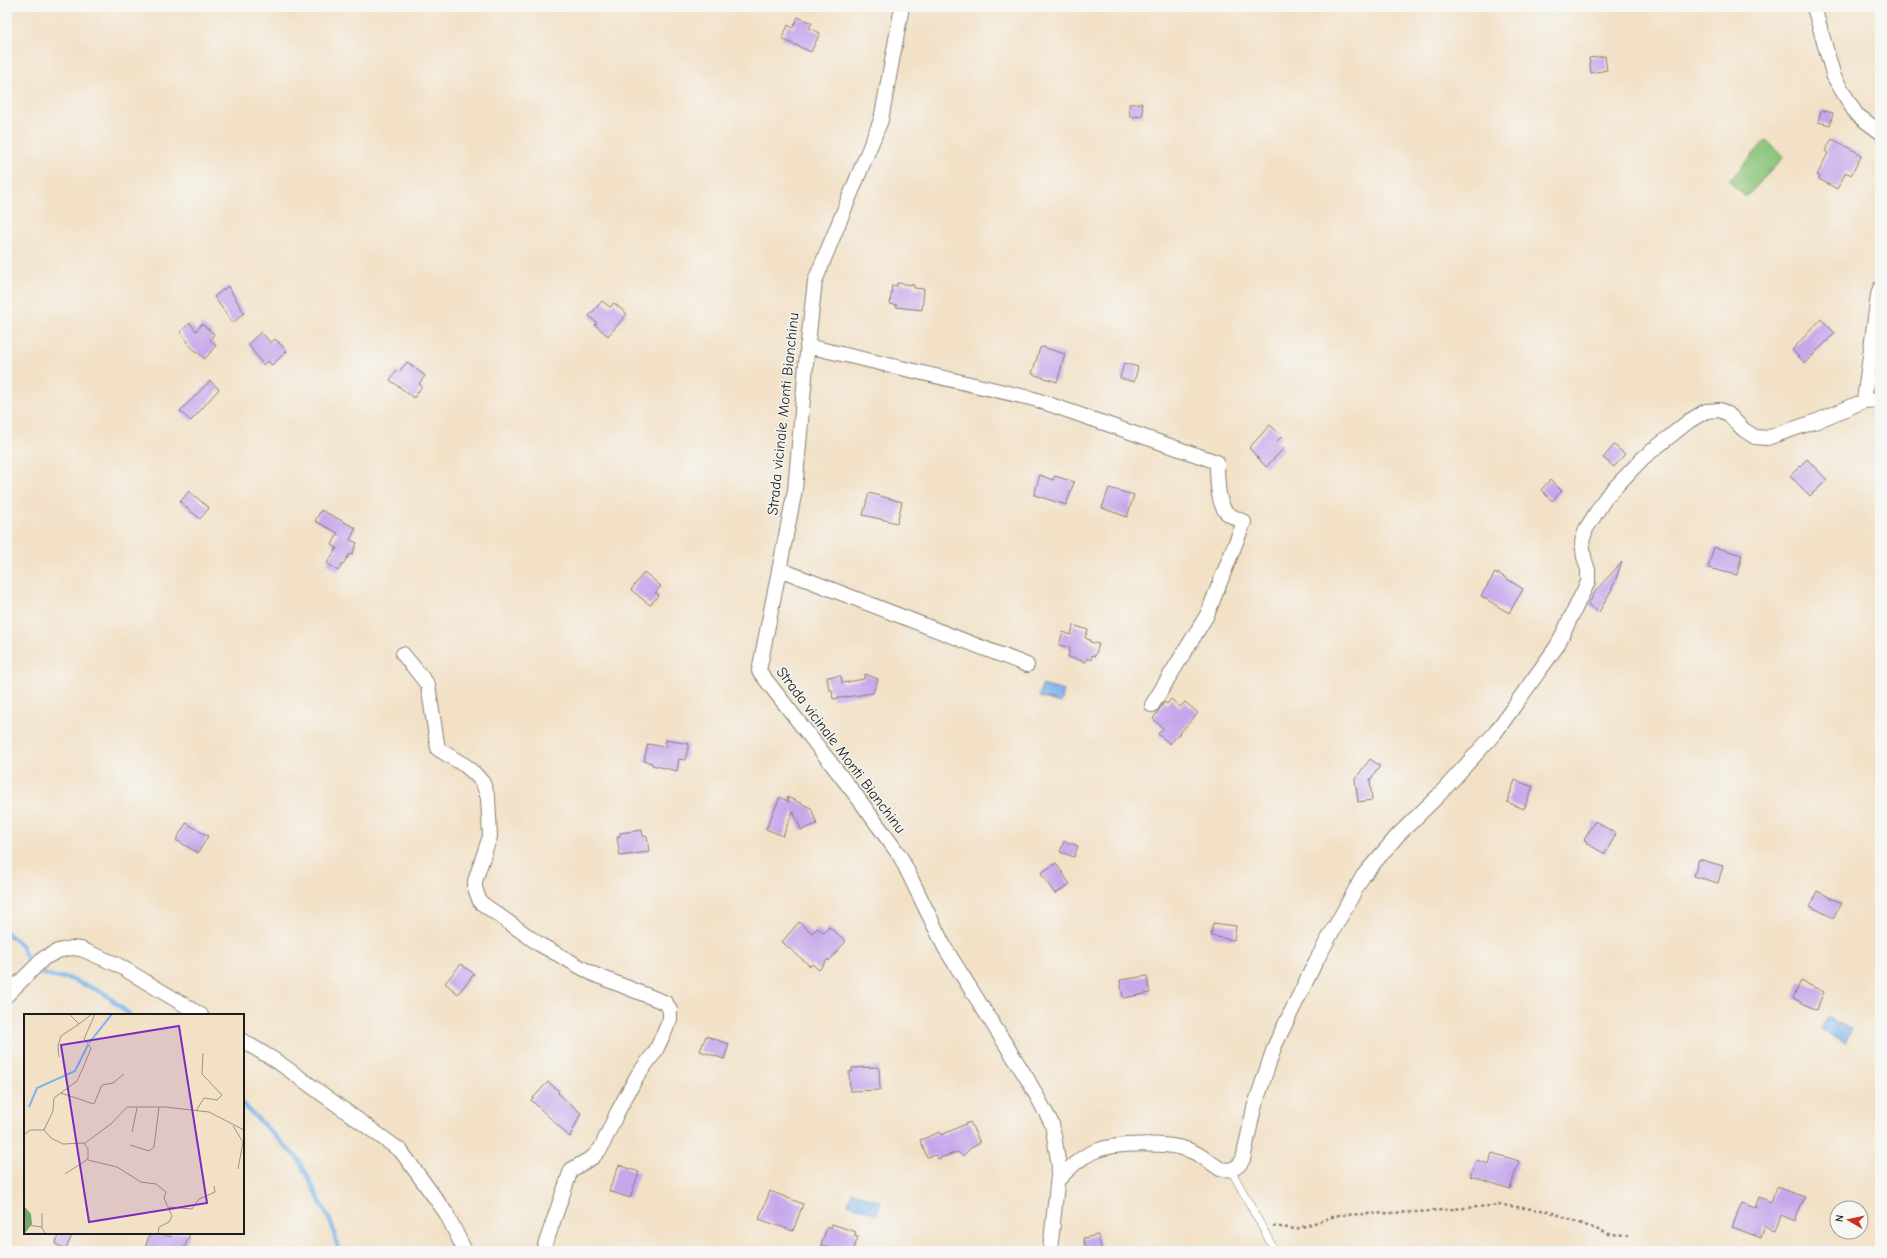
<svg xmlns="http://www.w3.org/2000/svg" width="1887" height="1258" font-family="'Comic Neue',sans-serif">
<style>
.green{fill:#8ac479;stroke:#53704a}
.water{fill:#7bb4eb;stroke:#4c6884}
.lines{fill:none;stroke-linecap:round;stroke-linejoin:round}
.stream{stroke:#7bb4eb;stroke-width:4.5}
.building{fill:#c6a7ec}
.service-casing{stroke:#877e72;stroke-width:8}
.minor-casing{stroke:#877e72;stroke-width:16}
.path{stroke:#877e72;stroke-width:2.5;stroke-dasharray:3 3;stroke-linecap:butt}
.service{stroke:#fff;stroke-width:7}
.minor{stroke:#fff;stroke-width:14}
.labels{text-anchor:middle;stroke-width:3;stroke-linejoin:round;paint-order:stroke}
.street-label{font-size:15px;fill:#1c1c1c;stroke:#f6f6f2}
.inset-river{fill:none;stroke:#7bb4eb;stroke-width:2}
.inset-road{fill:none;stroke:#9c9283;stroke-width:1}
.view{fill:#7b2cbf;fill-opacity:0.15;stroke:#7b2cbf;stroke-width:2}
.inset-edge{fill:none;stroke:#1c1c1c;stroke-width:2}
</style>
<rect width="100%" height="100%" fill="#f6f6f2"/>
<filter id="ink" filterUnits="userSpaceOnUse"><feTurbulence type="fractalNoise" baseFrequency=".025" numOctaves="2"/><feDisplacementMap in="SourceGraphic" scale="8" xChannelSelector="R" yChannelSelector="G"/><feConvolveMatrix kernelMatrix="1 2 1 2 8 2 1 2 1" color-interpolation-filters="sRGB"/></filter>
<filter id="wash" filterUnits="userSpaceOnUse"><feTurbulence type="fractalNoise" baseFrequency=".012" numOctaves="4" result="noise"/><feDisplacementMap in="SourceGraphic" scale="16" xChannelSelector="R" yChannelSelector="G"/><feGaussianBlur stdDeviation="0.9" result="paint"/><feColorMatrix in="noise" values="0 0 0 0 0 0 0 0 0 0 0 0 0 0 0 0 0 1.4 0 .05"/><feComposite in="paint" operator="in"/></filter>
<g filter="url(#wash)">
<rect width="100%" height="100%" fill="#f2e1c7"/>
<path class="green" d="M 1766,140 L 1784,157 L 1746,197 L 1729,181 Z"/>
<path class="water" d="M 1042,685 L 1064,691 L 1061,703 L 1039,697 Z
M 1827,1017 L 1852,1030 L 1845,1043 L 1820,1029 Z
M 852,1192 L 881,1202 L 877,1214 L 848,1204 Z"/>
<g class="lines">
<path class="stream" d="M 7,933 L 21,945 L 31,966
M 38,972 L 54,977 L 68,978 L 104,993 L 130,1015
M 243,1104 L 299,1160 L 332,1225 L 339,1251"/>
</g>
<g id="blocks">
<path class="building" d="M 798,17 L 812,23 L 809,28 L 820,33 L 811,52 L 782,39 L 788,25 L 793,28 Z
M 1605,56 L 1607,70 L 1591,73 L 1589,58 Z
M 1142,103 L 1143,116 L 1130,117 L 1129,104 Z
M 1821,110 L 1833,113 L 1830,125 L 1818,122 Z
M 1832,139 L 1862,155 L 1851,175 L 1846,172 L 1837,189 L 1819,179 L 1820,176 L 1817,175 L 1828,153 L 1825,151 Z
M 897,283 L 914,285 L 914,288 L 924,289 L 922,310 L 896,307 L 897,305 L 890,304 L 892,285 L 897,286 Z
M 228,286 L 244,313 L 233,323 L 214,297 Z
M 602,301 L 610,307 L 614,303 L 627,314 L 608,336 L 595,325 L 597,323 L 589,316 Z
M 1821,319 L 1835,333 L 1805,363 L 1792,350 Z
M 190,323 L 196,331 L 202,324 L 214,334 L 210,340 L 216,345 L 205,359 L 187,343 L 188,342 L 180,332 Z
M 261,332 L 271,343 L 275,339 L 287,351 L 272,365 L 267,361 L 263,365 L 248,344 Z
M 1043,347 L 1065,354 L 1057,382 L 1032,374 L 1040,348 Z
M 407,362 L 425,376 L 419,384 L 422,386 L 414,398 L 390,380 L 397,370 L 399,372 Z
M 1124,363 L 1138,367 L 1134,382 L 1120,378 Z
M 210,381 L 219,389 L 191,421 L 180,411 Z
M 1270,425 L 1282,436 L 1277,441 L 1284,448 L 1266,467 L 1249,448 Z
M 1614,445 L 1625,454 L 1614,467 L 1603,458 Z
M 1807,459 L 1827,480 L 1810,496 L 1790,476 Z
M 1040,475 L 1053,480 L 1055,476 L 1074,482 L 1066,505 L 1034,495 Z
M 1550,480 L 1562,491 L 1552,501 L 1541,490 Z
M 1109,488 L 1134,495 L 1127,517 L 1102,508 Z
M 189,491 L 209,508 L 200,519 L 180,502 Z
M 869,493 L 902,502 L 897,523 L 863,515 Z
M 321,510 L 356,528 L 350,540 L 357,543 L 352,555 L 350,554 L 338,571 L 327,563 L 337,548 L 332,545 L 338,533 L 315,521 Z
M 1714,547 L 1742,555 L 1737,575 L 1708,568 Z
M 1622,562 L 1612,589 L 1599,612 L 1588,605 L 1596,590 Z
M 644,572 L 661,586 L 655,593 L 659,595 L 650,605 L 631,590 Z
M 1495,573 L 1497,575 L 1498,573 L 1523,589 L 1509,613 L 1481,596 Z
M 1073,625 L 1088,630 L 1085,638 L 1090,640 L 1090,642 L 1099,644 L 1095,656 L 1092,655 L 1091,660 L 1087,658 L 1086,662 L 1068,657 L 1070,648 L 1059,645 L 1063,632 L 1071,635 Z
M 865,674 L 878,679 L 873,693 L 833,699 L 832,690 L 829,690 L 827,677 L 841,676 L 842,683 L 864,679 Z
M 1171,699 L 1180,707 L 1185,702 L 1198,713 L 1170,744 L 1158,734 L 1163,728 L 1153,719 L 1164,702 L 1167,704 Z
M 666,740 L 689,744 L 685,760 L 679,759 L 677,771 L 652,765 L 652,763 L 644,761 L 648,744 L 665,747 Z
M 1370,759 L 1380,766 L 1370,780 L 1372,800 L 1358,802 L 1355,779 Z
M 1515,780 L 1533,787 L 1524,809 L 1507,802 Z
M 780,797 L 789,802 L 787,797 L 811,808 L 817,824 L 801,830 L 793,811 L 783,836 L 766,829 Z
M 1595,821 L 1616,834 L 1605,854 L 1586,843 L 1587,841 L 1584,840 Z
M 186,823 L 208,836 L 198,853 L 176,840 Z
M 642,830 L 643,836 L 647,836 L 649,852 L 620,856 L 617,837 L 620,836 L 620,833 Z
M 1064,841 L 1078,846 L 1074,857 L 1060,852 Z
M 1699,859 L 1723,866 L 1718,883 L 1694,876 Z
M 1056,863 L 1070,884 L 1055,894 L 1041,873 Z
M 1817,891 L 1841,903 L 1833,918 L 1810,906 Z
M 799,922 L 812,933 L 817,928 L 824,933 L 829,927 L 846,941 L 829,961 L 828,959 L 819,970 L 812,964 L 810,966 L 782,942 Z
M 1213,923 L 1236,926 L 1234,940 L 1211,936 Z
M 461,964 L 474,974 L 458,994 L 445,983 Z
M 1147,976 L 1150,993 L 1123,998 L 1120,980 Z
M 1801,981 L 1824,992 L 1816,1010 L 1793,998 Z
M 706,1036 L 729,1044 L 724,1059 L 700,1051 Z
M 879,1067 L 880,1090 L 850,1091 L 849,1072 L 852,1072 L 852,1068 Z
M 548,1082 L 559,1091 L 558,1093 L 581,1113 L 570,1137 L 531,1100 Z
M 970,1122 L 980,1143 L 971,1148 L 963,1156 L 957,1152 L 938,1159 L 936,1155 L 927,1157 L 920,1140 L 940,1132 L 941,1135 Z
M 1492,1153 L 1519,1161 L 1510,1189 L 1470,1176 L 1476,1160 L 1489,1164 Z
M 619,1165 L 639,1172 L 630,1198 L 609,1191 Z
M 1776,1187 L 1805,1197 L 1795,1221 L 1781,1215 L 1775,1230 L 1765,1226 L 1761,1238 L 1732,1227 L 1742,1203 L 1755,1208 L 1759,1197 L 1771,1202 Z
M 770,1191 L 803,1204 L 793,1231 L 759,1219 Z
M 832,1224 L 856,1232 L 854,1236 L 858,1237 L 853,1251 L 839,1251 L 821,1245 L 827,1227 L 831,1228 Z
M 59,1233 L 73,1233 L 66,1249 L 55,1244 Z
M 150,1233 L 160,1233 L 171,1237 L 173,1233 L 190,1233 L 183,1251 L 144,1251 Z
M 1098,1235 L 1102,1251 L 1086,1251 L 1083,1238 Z"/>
</g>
</g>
<g filter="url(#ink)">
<use href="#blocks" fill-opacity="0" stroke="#877e72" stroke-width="1"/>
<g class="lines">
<g class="service-casing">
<path id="service" d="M 1231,1170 L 1275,1251"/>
</g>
<g class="minor-casing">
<path id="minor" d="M 902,7 L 881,120 L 815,281 L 808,342 L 795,490 L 759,671 L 858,798 L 900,856 L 945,948 L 1028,1080 L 1052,1124 L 1059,1166 L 1050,1251
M 1814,7 L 1834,77 L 1856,114 L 1880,132
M 807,346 L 1034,399 L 1217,462 C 1217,474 1217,504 1227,513 C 1232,517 1239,519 1244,522 L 1207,615 L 1152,705
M 1864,401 L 1878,295 L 1880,288
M 779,569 L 1027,665
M 403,654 L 428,685 L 438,749 L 466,766 L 476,775 L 483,783 L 488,798 L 490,836 L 475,881 L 475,888 L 480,902 L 539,944 L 593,974 L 666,1003 L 670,1010 L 670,1019 L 665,1031 L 655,1052 L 637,1076 L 617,1113 L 601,1148 L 593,1157 L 571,1170 L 543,1251
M 7,995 L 44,958 L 58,951 L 71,948 L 81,949 L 118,965 L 201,1015
M 243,1041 L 278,1062 L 401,1151 L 446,1213 L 465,1251
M 1058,1180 C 1069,1169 1079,1158 1093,1152 C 1115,1142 1169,1142 1191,1151 C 1201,1155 1211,1163 1220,1169 C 1231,1171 1238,1169 1243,1159 L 1254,1108 L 1275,1045 L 1316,961 L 1363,876 L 1398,835 L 1438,796 L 1495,733 L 1557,646 L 1588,582 L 1588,570 L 1584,557 L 1582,542 L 1586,529 L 1606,497 L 1643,458 L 1689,421 L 1706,411 L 1720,410 L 1728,414 L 1744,430 L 1755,437 L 1767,438 L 1817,421 L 1864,401 L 1880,400"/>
</g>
<path class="path" d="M 1273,1226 L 1296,1229 L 1339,1215 L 1417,1212 L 1501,1205 L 1548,1211 L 1609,1234 L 1628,1235"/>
<use href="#service" class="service"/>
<use href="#minor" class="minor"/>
</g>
</g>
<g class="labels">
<g class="street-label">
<text transform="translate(783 414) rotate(-84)" y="5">Strada vicinale Monti Bianchinu</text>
<text transform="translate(841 750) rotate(53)" y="5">Strada vicinale Monti Bianchinu</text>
</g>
</g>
<g transform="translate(24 1014)">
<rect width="220" height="220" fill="#f2e1c7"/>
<path d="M 0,192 L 7,200 L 8,210 L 1,219 Z" fill="#6faa69"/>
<path class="inset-river" d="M 65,29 L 88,0M 5,93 L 13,74 L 51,57 L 64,31"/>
<path class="inset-road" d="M 45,0 L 55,10 L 68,0M 35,43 L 34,32 L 37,22 L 55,10M 37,79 L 70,90 L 78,71 L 89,69 L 100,60M 172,97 L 180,84 L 193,86 L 198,81 L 178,60 L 179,39M 209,112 L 219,128 L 214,155M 20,116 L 27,124 L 39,130 L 61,129 L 88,109 L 103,93 L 141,93 L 185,98 L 220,116M 20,116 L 29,97 L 30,84 L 53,67 L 59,54 L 67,34 L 60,25 L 71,0M 108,118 L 113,94M 0,121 L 6,116 L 20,116M 60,129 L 64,135 L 64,146 L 93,153 L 117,168 L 132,170 L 142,178 L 140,184 L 148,202 L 145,208 L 135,213 L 134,220M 106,131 L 125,137 L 130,133 L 135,93M 41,160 L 64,145M 145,193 L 168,195 L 175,185 L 191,178 L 190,172M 0,201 L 4,211 L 17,213 L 22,220M 18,214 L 18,199"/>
<path class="view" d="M 155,12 L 183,189 L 65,208 L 37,31 Z"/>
<rect width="220" height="220" class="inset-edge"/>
</g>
<rect width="1887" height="1258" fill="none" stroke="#f6f6f2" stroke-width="24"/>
<g transform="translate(1849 1220) rotate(279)"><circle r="19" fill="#f6f6f2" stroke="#9f9f9c"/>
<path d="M0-3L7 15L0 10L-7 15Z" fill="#c8321e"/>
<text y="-6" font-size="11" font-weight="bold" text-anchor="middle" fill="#1c1c1c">N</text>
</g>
</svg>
